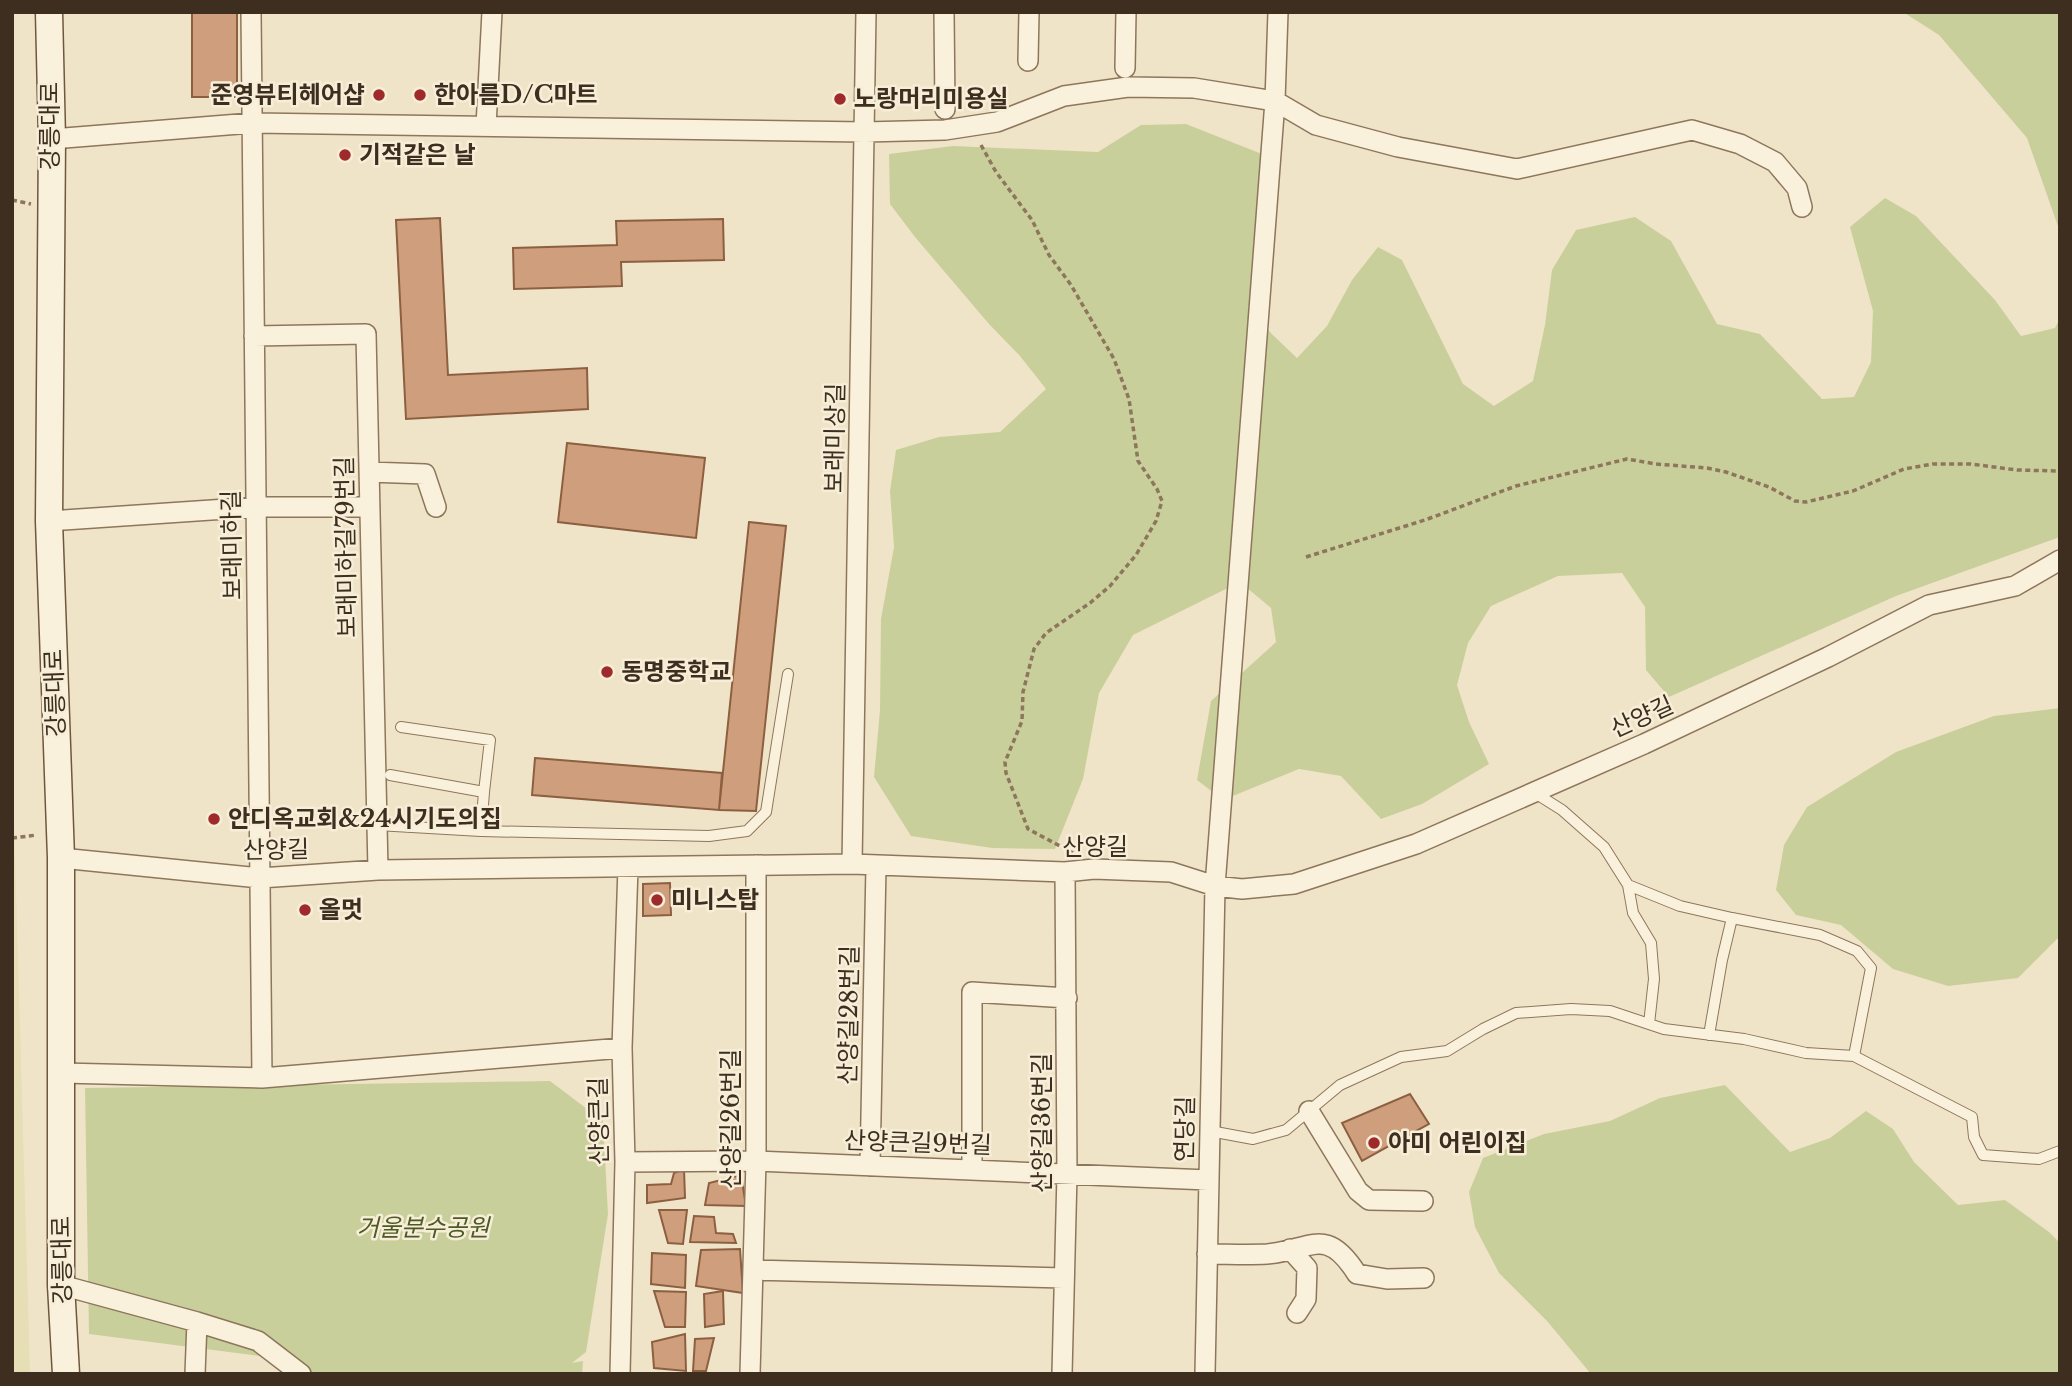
<svg xmlns="http://www.w3.org/2000/svg" width="2072" height="1386" font-family="'Libre Baskerville','Noto Sans KR',serif">
<style>
.farmland{fill:#e6deb5}
.green{fill:#c9cf9b}
.building{fill:#cf9f7d;stroke:#8d5f41;stroke-width:2}
.lines{fill:none;stroke-linecap:round;stroke-linejoin:round}
.lane-casing{stroke:#8d765c;stroke-width:12}
.street-casing{stroke:#8d765c;stroke-width:22}
.secondary-casing{stroke:#6f573f;stroke-width:29}
.path{stroke:#8d765c;stroke-width:3.5;stroke-dasharray:5 3.5;stroke-linecap:butt}
.lane{stroke:#faf1dc;stroke-width:10}
.street{stroke:#faf1dc;stroke-width:19}
.secondary{stroke:#faf1dc;stroke-width:26}
.poi-dot{fill:#9e2a2b;stroke:#f7eed8;stroke-width:2.5}
.labels{text-anchor:middle;stroke-width:5;stroke-linejoin:round;paint-order:stroke}
.poi-label{font-size:24px;font-weight:bold;fill:#3d2e20;stroke:#f7eed8;text-anchor:start}
.street-label{font-size:24px;fill:#3d2e20;stroke:#f7eed8}
.park-label{font-size:24px;font-style:italic;fill:#4d5a26;stroke:#f7eed8}
</style>
<rect width="100%" height="100%" fill="#f0e4c8"/>
<path class="farmland" d="M 12,752 L 30,1374 L 12,1374 Z"/>
<path class="green" d="M 1903,12 L 2060,12 L 2060,232 L 2027,138 L 1939,35 Z
M 1186,124 L 1267,156 L 1259,263 L 1249,312 L 1297,358 L 1327,326 L 1352,280 L 1378,247 L 1402,260 L 1463,384 L 1494,406 L 1533,381 L 1545,325 L 1552,270 L 1576,230 L 1635,217 L 1671,241 L 1717,324 L 1760,334 L 1822,399 L 1854,397 L 1871,362 L 1873,311 L 1850,227 L 1885,198 L 1916,216 L 1995,300 L 2021,336 L 2055,328 L 2060,318 L 2060,537 L 1896,596 L 1669,697 L 1646,670 L 1645,607 L 1622,573 L 1558,576 L 1491,606 L 1468,643 L 1457,685 L 1469,722 L 1489,764 L 1422,804 L 1381,819 L 1341,776 L 1299,769 L 1223,800 L 1197,780 L 1211,701 L 1276,642 L 1271,608 L 1240,582 L 1133,635 L 1099,693 L 1083,779 L 1055,849 L 992,848 L 911,836 L 874,777 L 880,710 L 881,619 L 894,547 L 890,491 L 896,450 L 939,437 L 1000,432 L 1046,389 L 1020,356 L 989,324 L 915,237 L 890,204 L 889,154 L 953,146 L 1098,152 L 1141,125 Z
M 2060,708 L 2060,936 L 2018,978 L 1948,986 L 1893,969 L 1841,925 L 1796,915 L 1776,890 L 1784,845 L 1807,807 L 1896,752 L 1994,716 Z
M 550,1081 L 603,1121 L 608,1214 L 586,1352 L 572,1363 L 583,1361 L 582,1374 L 283,1374 L 260,1356 L 89,1334 L 85,1088 Z
M 1725,1085 L 1790,1152 L 1830,1138 L 1866,1111 L 1893,1129 L 1914,1162 L 1958,1205 L 2005,1200 L 2049,1232 L 2060,1243 L 2060,1374 L 1591,1374 L 1547,1321 L 1499,1273 L 1475,1227 L 1469,1192 L 1483,1158 L 1544,1134 L 1610,1121 L 1660,1098 Z"/>
<path class="building" d="M 192,12 L 237,12 L 237,97 L 192,97 Z
M 440,218 L 448,375 L 587,368 L 588,409 L 406,419 L 396,220 Z
M 723,219 L 724,260 L 621,262 L 622,286 L 514,289 L 513,248 L 617,245 L 616,221 Z
M 567,443 L 705,458 L 696,538 L 558,522 Z
M 749,522 L 786,526 L 756,811 L 719,810 Z
M 535,758 L 722,773 L 719,810 L 532,795 Z
M 670,883 L 671,915 L 643,916 L 643,884 Z
M 1410,1094 L 1429,1124 L 1362,1161 L 1342,1123 Z
M 684,1169 L 685,1198 L 647,1203 L 647,1185 L 671,1184 L 674,1173 Z
M 741,1175 L 746,1206 L 705,1205 L 709,1183 Z
M 659,1210 L 687,1210 L 683,1244 L 668,1243 Z
M 694,1216 L 714,1217 L 716,1233 L 733,1234 L 736,1243 L 690,1242 Z
M 740,1249 L 743,1293 L 696,1286 L 701,1250 Z
M 652,1253 L 686,1255 L 685,1288 L 651,1284 Z
M 654,1291 L 686,1292 L 685,1327 L 665,1327 Z
M 723,1291 L 724,1324 L 705,1327 L 704,1294 Z
M 685,1334 L 686,1371 L 654,1368 L 652,1342 Z
M 714,1338 L 706,1371 L 693,1371 L 695,1339 Z"/>
<g class="lines">
<g class="lane-casing">
<path id="lane" d="M 401,727 L 490,740 L 484,792
M 1535,793 L 1562,810 L 1604,847 L 1628,885
M 377,825 L 481,831 L 484,792 L 390,775
M 481,831 L 709,836 L 747,831 L 766,812 L 788,674
M 1649,1024 L 1654,979 L 1651,943 L 1633,913 L 1628,885 L 1680,906 L 1732,918
M 1854,1056 L 1972,1117 L 1974,1137 L 1983,1155 L 2039,1159 L 2060,1151
M 1210,1131 L 1253,1139 L 1286,1130 L 1340,1085 L 1401,1057 L 1447,1051 L 1483,1029 L 1516,1013 L 1571,1009 L 1610,1011 L 1664,1029 L 1744,1039 L 1806,1053 L 1854,1056 L 1871,968 L 1857,951 L 1820,935 L 1732,918 L 1722,960 L 1709,1035"/>
</g>
<g class="street-casing">
<path id="street" d="M 251,12 L 262,1078
M 944,12 L 945,109
M 1028,61 L 1029,12
M 1125,68 L 1126,12
M 486,126 L 492,12
M 52,139 L 252,123 L 865,132 L 945,130 L 997,122 L 1064,96 L 1128,87 L 1194,88 L 1275,101 L 1316,125 L 1398,147 L 1517,169 L 1692,130 L 1740,144 L 1775,162 L 1797,188 L 1802,207
M 254,336 L 366,334 L 378,870
M 369,472 L 425,474 L 436,507
M 49,521 L 256,507 L 370,507
M 61,858 L 260,878 L 378,870 L 852,864 L 1065,872 L 1094,869 L 1171,872 L 1215,886 L 1242,889 L 1294,884 L 1416,844 L 1644,744 L 1828,657 L 1929,605 L 2015,586 L 2060,560
M 852,864 L 866,12
M 62,1073 L 262,1078 L 622,1048
M 1309,1111 L 1358,1191 L 1369,1200 L 1423,1201
M 625,1162 L 756,1161 L 1208,1180
M 870,1166 L 876,866
M 972,1170 L 972,992 L 1067,998
M 1290,1249 L 1307,1268 L 1306,1299 L 1297,1313
M 1207,1254 C 1227,1254 1247,1255 1267,1254 C 1312,1250 1326,1225 1357,1274 L 1387,1279 L 1424,1278
M 753,1270 L 1064,1278
M 61,1285 L 197,1322 L 258,1341 L 301,1374
M 195,1374 L 197,1322
M 620,1374 L 625,1162 L 622,1048 L 628,867
M 750,1374 L 756,1161 L 756,865
M 1062,1374 L 1067,1174 L 1065,872
M 1205,1374 L 1215,886 L 1275,101 L 1278,12"/>
</g>
<g class="secondary-casing">
<path id="secondary" d="M 49,12 L 52,139 L 49,521 L 61,858 L 61,1285 L 66,1374"/>
</g>
<path class="path" d="M 981,145 L 996,172 L 1032,220 L 1049,255 L 1071,285 L 1114,359 L 1129,399 L 1138,461 L 1157,489 L 1162,501 L 1156,521 L 1136,555 L 1110,586 L 1090,603 L 1046,633 L 1034,649 L 1023,692 L 1022,721 L 1005,762 L 1006,773 L 1028,829 L 1073,853
M 12,200 L 31,204
M 1306,557 L 1425,520 L 1516,486 L 1627,459 L 1656,464 L 1707,468 L 1726,472 L 1769,487 L 1795,501 L 1806,502 L 1853,491 L 1904,469 L 1933,464 L 1971,464 L 2017,470 L 2060,471
M 12,838 L 37,835"/>
<use href="#lane" class="lane"/>
<use href="#street" class="street"/>
<use href="#secondary" class="secondary"/>
</g>
<g class="poi-dot">
<circle cx="379" cy="95" r="7"/>
<circle cx="420" cy="95" r="7"/>
<circle cx="840" cy="99" r="7"/>
<circle cx="345" cy="155" r="7"/>
<circle cx="607" cy="672" r="7"/>
<circle cx="214" cy="819" r="7"/>
<circle cx="657" cy="900" r="7"/>
<circle cx="305" cy="910" r="7"/>
<circle cx="1374" cy="1143" r="7"/>
</g>
<g class="labels">
<g class="poi-label">
<text x="365" y="103" text-anchor="end">준영뷰티헤어샵</text>
<text x="434" y="103">한아름D/C마트</text>
<text x="854" y="107">노랑머리미용실</text>
<text x="359" y="163">기적같은 날</text>
<text x="621" y="680">동명중학교</text>
<text x="228" y="827">안디옥교회&amp;24시기도의집</text>
<text x="671" y="908">미니스탑</text>
<text x="319" y="918">올멋</text>
<text x="1388" y="1151">아미 어린이집</text>
</g>
<g class="street-label">
<text transform="translate(50 126) rotate(-90)" y="8">강릉대로</text>
<text transform="translate(835 438) rotate(-89)" y="8">보래미상길</text>
<text transform="translate(232 545) rotate(-91)" y="8">보래미하길</text>
<text transform="translate(346 547) rotate(-91)" y="8">보래미하길79번길</text>
<text transform="translate(55 693) rotate(-92)" y="8">강릉대로</text>
<text transform="translate(1642 717) rotate(-24)" y="8">산양길</text>
<text x="1095" y="855">산양길</text>
<text transform="translate(276 850) rotate(-1)" y="8">산양길</text>
<text transform="translate(849 1015) rotate(-89)" y="8">산양길28번길</text>
<text transform="translate(731 1119) rotate(-90)" y="8">산양길26번길</text>
<text transform="translate(599 1121) rotate(-91)" y="8">산양큰길</text>
<text transform="translate(1042 1123) rotate(-90)" y="8">산양길36번길</text>
<text transform="translate(1185 1129) rotate(-89)" y="8">연당길</text>
<text transform="translate(918 1143) rotate(2)" y="8">산양큰길9번길</text>
<text transform="translate(62 1260) rotate(-91)" y="8">강릉대로</text>
</g>
<g class="park-label">
<text x="423" y="1236">거울분수공원</text>
</g>
</g>
<rect width="2072" height="1386" fill="none" stroke="#3d2e20" stroke-width="28"/>
</svg>
